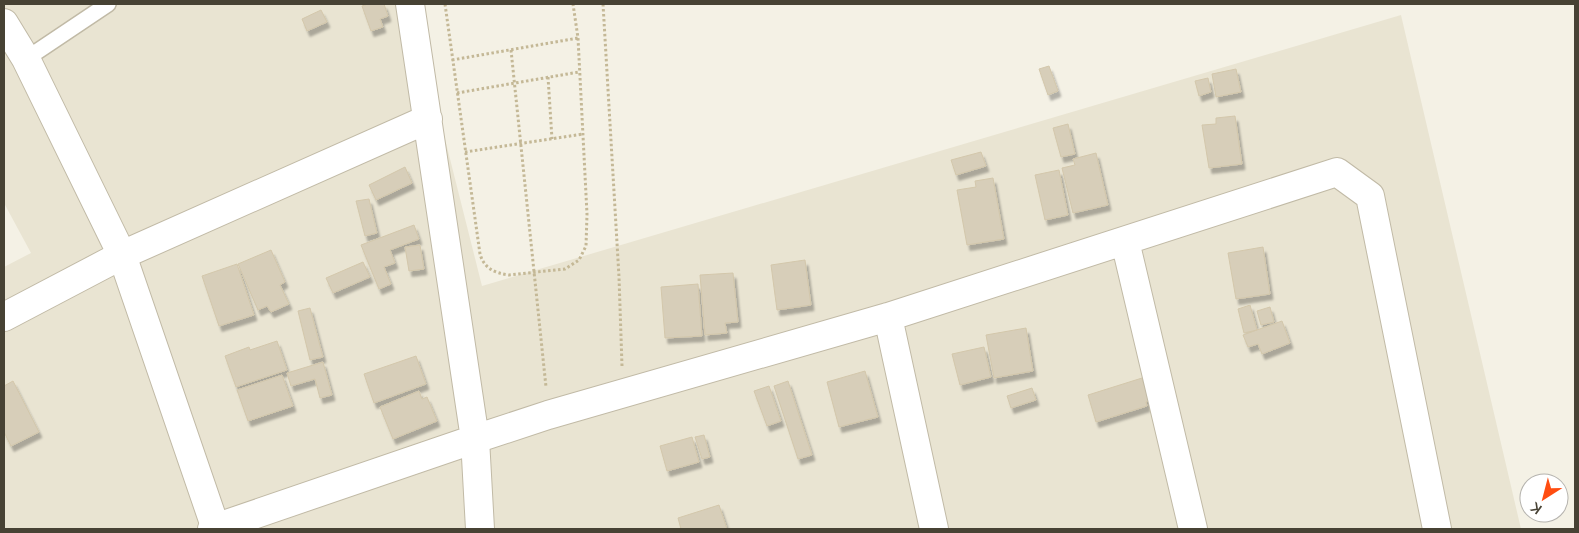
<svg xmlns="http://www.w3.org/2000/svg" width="1579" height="533" font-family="'Nunito Sans',sans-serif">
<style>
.residential{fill:#e9e4d2}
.building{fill:#d7ceb9;stroke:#d3c7ab;filter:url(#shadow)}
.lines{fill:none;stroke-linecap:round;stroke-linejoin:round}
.service-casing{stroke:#c1baa6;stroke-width:18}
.minor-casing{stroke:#c1baa6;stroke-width:30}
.tertiary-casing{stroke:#c1baa6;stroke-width:30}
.path{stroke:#c4b896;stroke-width:3;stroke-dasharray:2.5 2.5;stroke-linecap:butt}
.service{stroke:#fff;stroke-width:15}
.minor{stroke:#fff;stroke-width:28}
.tertiary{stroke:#fff;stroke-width:28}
</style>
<defs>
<filter id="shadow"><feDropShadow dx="3" dy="5.5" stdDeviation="1" flood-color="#0004"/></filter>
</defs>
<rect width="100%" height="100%" fill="#f4f1e5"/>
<path class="residential" d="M 4,4 L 411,4 L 482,286 L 1401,15 L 1521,529 L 4,529 L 4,267 L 31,253 L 4,203 Z"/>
<path class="building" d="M 368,4 L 384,4 L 388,16 L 380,19 L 383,27 L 371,31 L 362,6 Z
M 321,10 L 327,22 L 307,31 L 302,19 Z
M 1049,66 L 1058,91 L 1048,95 L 1039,69 Z
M 1236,69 L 1241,92 L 1216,97 L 1212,74 Z
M 1208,78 L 1211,92 L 1199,96 L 1195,81 Z
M 1235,116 L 1242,164 L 1209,168 L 1202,125 L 1216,124 L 1216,118 Z
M 1068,124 L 1075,154 L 1061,157 L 1053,128 Z
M 981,152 L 986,166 L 956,175 L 951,160 Z
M 1096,153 L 1108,205 L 1073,213 L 1062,168 L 1075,165 L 1073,159 Z
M 405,167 L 412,183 L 376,200 L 369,185 Z
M 1059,170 L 1068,215 L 1045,220 L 1035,175 Z
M 993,178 L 1004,239 L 967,245 L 957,190 L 976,187 L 975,181 Z
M 369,199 L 377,233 L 365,236 L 356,201 Z
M 414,225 L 419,239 L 390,250 L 395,263 L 384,267 L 391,284 L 379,289 L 361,245 Z
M 420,245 L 424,269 L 409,271 L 405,247 Z
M 1263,247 L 1270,294 L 1236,299 L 1228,253 Z
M 271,250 L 285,282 L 280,285 L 289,304 L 271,312 L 267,306 L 258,310 L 238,264 Z
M 805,260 L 811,305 L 777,310 L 771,265 Z
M 363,262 L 370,277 L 333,293 L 326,278 Z
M 237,264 L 254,315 L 219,326 L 202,276 Z
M 733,273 L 738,322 L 725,323 L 727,333 L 705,335 L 700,275 Z
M 698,284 L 702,336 L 665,338 L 661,287 Z
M 1250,305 L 1257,330 L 1244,333 L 1238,309 Z
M 1270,307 L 1274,322 L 1261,325 L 1257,311 Z
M 310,308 L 323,357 L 310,360 L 298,311 Z
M 1282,321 L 1290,343 L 1262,354 L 1258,344 L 1248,347 L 1243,335 Z
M 1026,328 L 1033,371 L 994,378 L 986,335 Z
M 277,341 L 287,370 L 236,387 L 225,356 L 249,347 L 250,350 Z
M 984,347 L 991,377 L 960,385 L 952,354 Z
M 416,356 L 426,384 L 374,403 L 364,374 Z
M 323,362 L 332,395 L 320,398 L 315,379 L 291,386 L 287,373 Z
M 865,371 L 878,417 L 839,427 L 827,382 Z
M 282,375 L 293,406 L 248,421 L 237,390 Z
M 1142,378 L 1149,401 L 1146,402 L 1147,406 L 1096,422 L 1088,395 Z
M 13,381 L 39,432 L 11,446 L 4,432 L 4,386 Z
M 788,381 L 812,455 L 798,459 L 774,386 Z
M 769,386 L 781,421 L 767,426 L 754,391 Z
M 1032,388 L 1036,400 L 1011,408 L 1007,396 Z
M 419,391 L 422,399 L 427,397 L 437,421 L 393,439 L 380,407 Z
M 704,435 L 710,457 L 702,459 L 695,437 Z
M 692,437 L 699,462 L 667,471 L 660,446 Z
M 719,505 L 727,529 L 681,529 L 678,518 Z"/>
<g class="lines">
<g class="service-casing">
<path id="service" d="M 26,59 L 108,4"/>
</g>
<g class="minor-casing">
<path id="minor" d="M 410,4 L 475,439 L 480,529
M 1125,241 L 1193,529
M 4,317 L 122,255 L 428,119
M 888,317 L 934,529
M 212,529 L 475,439 L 548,415 L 888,317 L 1337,172 L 1370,196 L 1437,529"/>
</g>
<g class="tertiary-casing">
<path id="tertiary" d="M 4,23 L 26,59 L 122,255 L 216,529"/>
</g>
<path class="path" d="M 445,4 L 480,254 C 484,268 494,273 509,275 L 565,269 L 579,260 L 586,246 L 587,214 L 578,38 L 573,4
M 603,4 L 619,277 L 622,366
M 511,50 L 546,387
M 452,60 L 578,38
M 548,77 L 552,139
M 457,93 L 579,72
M 465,152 L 583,134"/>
<use href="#service" class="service"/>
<use href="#minor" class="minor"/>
<use href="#tertiary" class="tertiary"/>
</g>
<rect width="1579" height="533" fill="none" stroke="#474234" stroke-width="10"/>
<g transform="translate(1544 498) rotate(216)"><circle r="24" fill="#ffffff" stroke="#b5b3ae"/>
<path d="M0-4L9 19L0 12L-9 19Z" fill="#ff4d11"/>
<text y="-8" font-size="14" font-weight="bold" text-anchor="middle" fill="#474234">K</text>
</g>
</svg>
